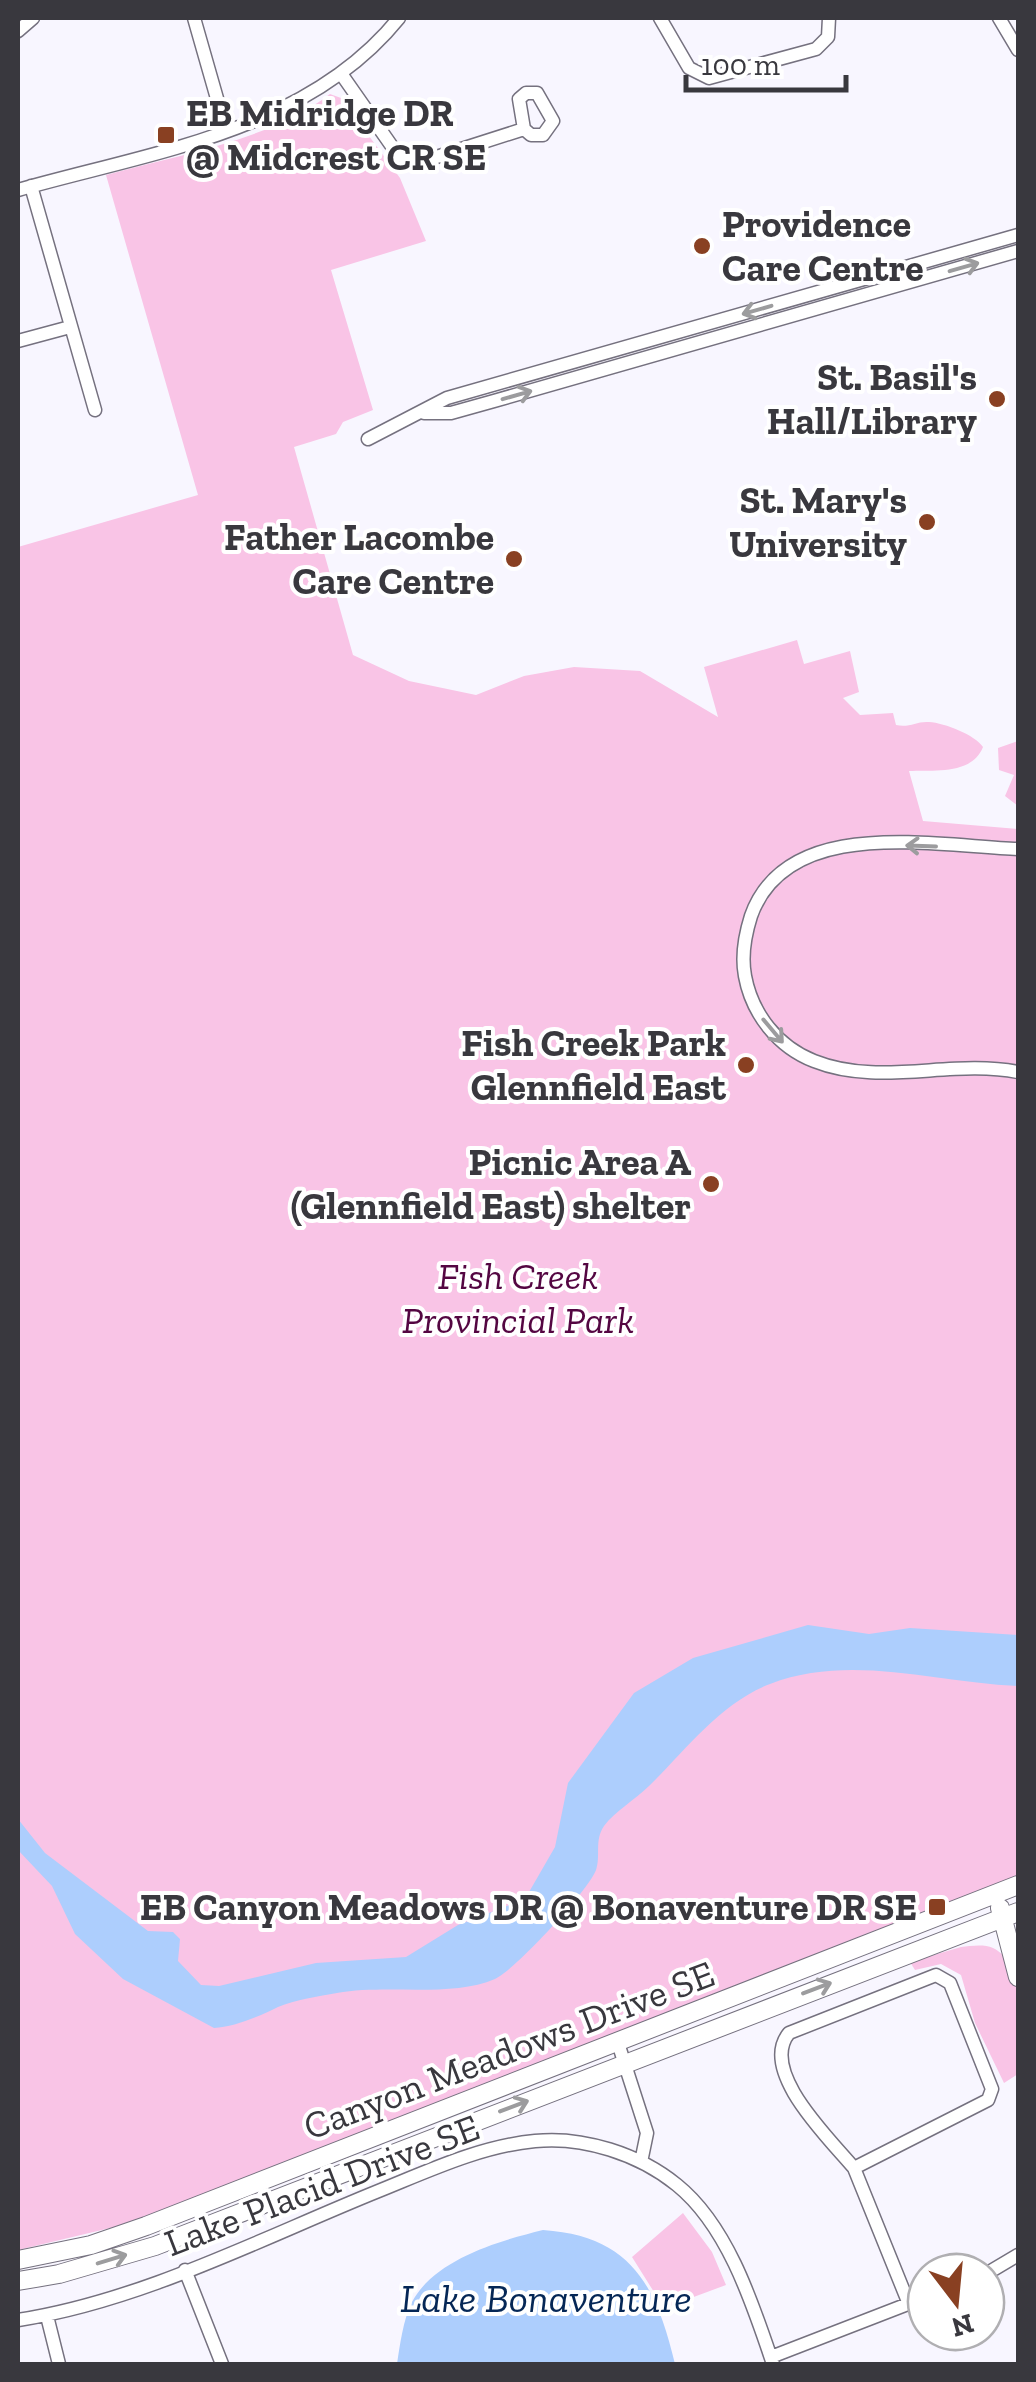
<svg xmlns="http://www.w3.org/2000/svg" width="1036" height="2382" font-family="'Zilla Slab',serif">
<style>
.green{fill:#f9c4e6}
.water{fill:#adcefd}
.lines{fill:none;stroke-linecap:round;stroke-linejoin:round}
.street-casing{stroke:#75717f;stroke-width:15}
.secondary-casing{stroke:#75717f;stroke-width:20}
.street{stroke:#fff;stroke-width:12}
.secondary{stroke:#fff;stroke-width:18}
.oneway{stroke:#9c9c9e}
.poi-dot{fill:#894022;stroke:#fff;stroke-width:4}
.labels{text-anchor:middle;stroke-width:8;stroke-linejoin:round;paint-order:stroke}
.poi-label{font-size:38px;font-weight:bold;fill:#39383e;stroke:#fff;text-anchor:end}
.park-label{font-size:38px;font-style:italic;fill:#540642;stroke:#fff}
.street-label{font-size:38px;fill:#39383e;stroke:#fff}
.water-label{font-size:40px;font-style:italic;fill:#052756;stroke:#fff}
</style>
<rect width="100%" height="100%" fill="#f8f6ff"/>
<path class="green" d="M 330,94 L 341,98 L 400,178 L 426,241 L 331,270 L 373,410 L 343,422 L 336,434 L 294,447 L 353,655 L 409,681 L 476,695 L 524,676 L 574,667 L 640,671 L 718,717 L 704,667 L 797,640 L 804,664 L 850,651 L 859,692 L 843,698 L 860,715 L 893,713 L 896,725 C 910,728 916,721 929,722 C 945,723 975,735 983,747 C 972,775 934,770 909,771 L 923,821 L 1018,829 L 1018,1877 L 127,2224 L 18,2250 L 18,547 L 198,495 L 106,175 C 179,154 269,141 330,94 Z
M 1018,741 L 1018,806 L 1005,796 L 1014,775 L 999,770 L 998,748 Z
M 961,1947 C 971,1946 984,1944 993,1948 C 1027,1963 1018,2044 1018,2074 L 1004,2083 L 975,2023 L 961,1975 L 941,1964 L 915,1970 L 910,1962 Z
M 683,2213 L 712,2252 L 726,2285 L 664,2308 L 632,2257 Z"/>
<path class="water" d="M 808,1625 L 869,1634 L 910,1628 L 1018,1635 L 1018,1686 C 936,1683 851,1653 770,1684 C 720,1703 686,1750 649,1786 C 635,1800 615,1811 604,1826 C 594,1841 601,1855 596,1870 C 588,1891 515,1970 495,1979 C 451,1998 387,1984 337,1993 C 319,1996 295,2000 278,2007 C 260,2016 234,2027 214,2028 L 123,1979 L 75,1934 L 52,1886 L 18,1850 L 18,1819 L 45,1853 L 148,1931 L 173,1932 L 180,1939 L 178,1961 L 201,1985 L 219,1986 L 316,1963 L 406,1957 L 458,1925 L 525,1899 L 555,1847 L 568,1783 L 634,1693 L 693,1658 Z
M 543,2230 C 631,2236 656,2285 675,2364 L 397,2364 C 400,2345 403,2320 412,2302 C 435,2259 499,2241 543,2230 Z"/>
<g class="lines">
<g class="street-casing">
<path id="street" d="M 194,18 L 226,130
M 660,18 L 689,68 L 709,78 L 816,49 L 828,37 L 829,18
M 999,18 L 1018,50
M 18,31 L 33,18
M 342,75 L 398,155 L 421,162 L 524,129 L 531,135 L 543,135 L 553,121 L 537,93 L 526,93 L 519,99 L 524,129
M 31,186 L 95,410
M 18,190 C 151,152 307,132 399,18
M 18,341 L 70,327
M 424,413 L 451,413 L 494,401 L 1018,251
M 368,439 L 447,398 L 1018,235
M 1018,849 C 934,846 787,815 751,916 C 745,935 741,955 745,976 C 752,1014 778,1047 814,1061 C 879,1087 951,1059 1018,1072
M 936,1975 L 950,1983 L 992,2089 L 988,2100 L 854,2168 C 830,2139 758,2071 789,2033 Z
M 618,2043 L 647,2133 L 641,2162
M 854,2168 L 909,2304
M 185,2270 L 222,2364
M 986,2274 L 1018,2255
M 47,2316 L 59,2364
M 18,2320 C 141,2301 260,2239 376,2192 C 426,2172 480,2146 535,2141 C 583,2136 639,2154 677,2185 C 728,2226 753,2305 773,2364
M 771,2357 L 926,2297"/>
</g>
<g class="secondary-casing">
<path id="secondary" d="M 1000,1908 L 1018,1977
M 18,2260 L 91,2245 L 146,2226 L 1018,1885
M 18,2281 L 59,2274 L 155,2246 L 1018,1912"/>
</g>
<use href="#street" class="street"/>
<use href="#secondary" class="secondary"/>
</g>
<defs><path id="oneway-shaft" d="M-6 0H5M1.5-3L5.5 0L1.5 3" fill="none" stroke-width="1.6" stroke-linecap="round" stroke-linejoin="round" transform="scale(2.5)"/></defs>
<g class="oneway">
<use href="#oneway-shaft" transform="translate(964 267) rotate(-16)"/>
<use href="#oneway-shaft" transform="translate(757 310) rotate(164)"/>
<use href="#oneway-shaft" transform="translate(517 395) rotate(-16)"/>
<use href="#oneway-shaft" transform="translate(921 846) rotate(-178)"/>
<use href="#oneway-shaft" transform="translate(773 1031) rotate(50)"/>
<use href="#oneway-shaft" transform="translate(817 1988) rotate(-21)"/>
<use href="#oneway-shaft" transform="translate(514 2106) rotate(-21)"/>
<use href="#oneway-shaft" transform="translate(112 2259) rotate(-17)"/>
</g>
<g class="poi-dot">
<rect x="156" y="125" width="20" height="20" rx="5"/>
<circle cx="702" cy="246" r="10"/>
<circle cx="997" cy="399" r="10"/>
<circle cx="927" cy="522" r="10"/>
<circle cx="514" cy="559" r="10"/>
<circle cx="746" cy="1065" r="10"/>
<circle cx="711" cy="1184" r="10"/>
<rect x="927" y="1897" width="20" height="20" rx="5"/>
</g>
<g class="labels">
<g class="poi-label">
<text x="186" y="126" text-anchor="start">EB Midridge DR<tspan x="186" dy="44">@ Midcrest CR SE</tspan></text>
<text x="722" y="237" text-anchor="start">Providence<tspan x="722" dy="44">Care Centre</tspan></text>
<text x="977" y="390">St. Basil's<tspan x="977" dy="44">Hall/Library</tspan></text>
<text x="907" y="513">St. Mary's<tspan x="907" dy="44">University</tspan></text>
<text x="494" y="550">Father Lacombe<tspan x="494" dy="44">Care Centre</tspan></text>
<text x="726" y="1056">Fish Creek Park<tspan x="726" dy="44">Glennfield East</tspan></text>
<text x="691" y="1175">Picnic Area A<tspan x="691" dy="44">(Glennfield East) shelter</tspan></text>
<text x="917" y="1920">EB Canyon Meadows DR @ Bonaventure DR SE</text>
</g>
<g class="park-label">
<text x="518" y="1289">Fish Creek<tspan x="518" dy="44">Provincial Park</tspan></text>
</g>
<g class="street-label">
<text transform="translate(509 2050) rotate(-21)" y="13">Canyon Meadows Drive SE</text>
<text transform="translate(322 2185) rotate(-21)" y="13">Lake Placid Drive SE</text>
</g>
<g class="water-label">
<text x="546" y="2312">Lake Bonaventure</text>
</g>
</g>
<rect width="1036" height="2382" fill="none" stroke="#39383e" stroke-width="40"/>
<g transform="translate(956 2302) rotate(164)"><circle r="48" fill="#ffffff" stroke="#b0afb2" stroke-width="2.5"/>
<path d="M0-8L18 38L0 25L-18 38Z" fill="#894022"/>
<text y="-15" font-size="28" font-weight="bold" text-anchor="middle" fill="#39383e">N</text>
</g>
<path d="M686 75v15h160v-15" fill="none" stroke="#39383e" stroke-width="5"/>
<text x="701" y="75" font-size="30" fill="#39383e" stroke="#ffffff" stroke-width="8" paint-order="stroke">100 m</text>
</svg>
